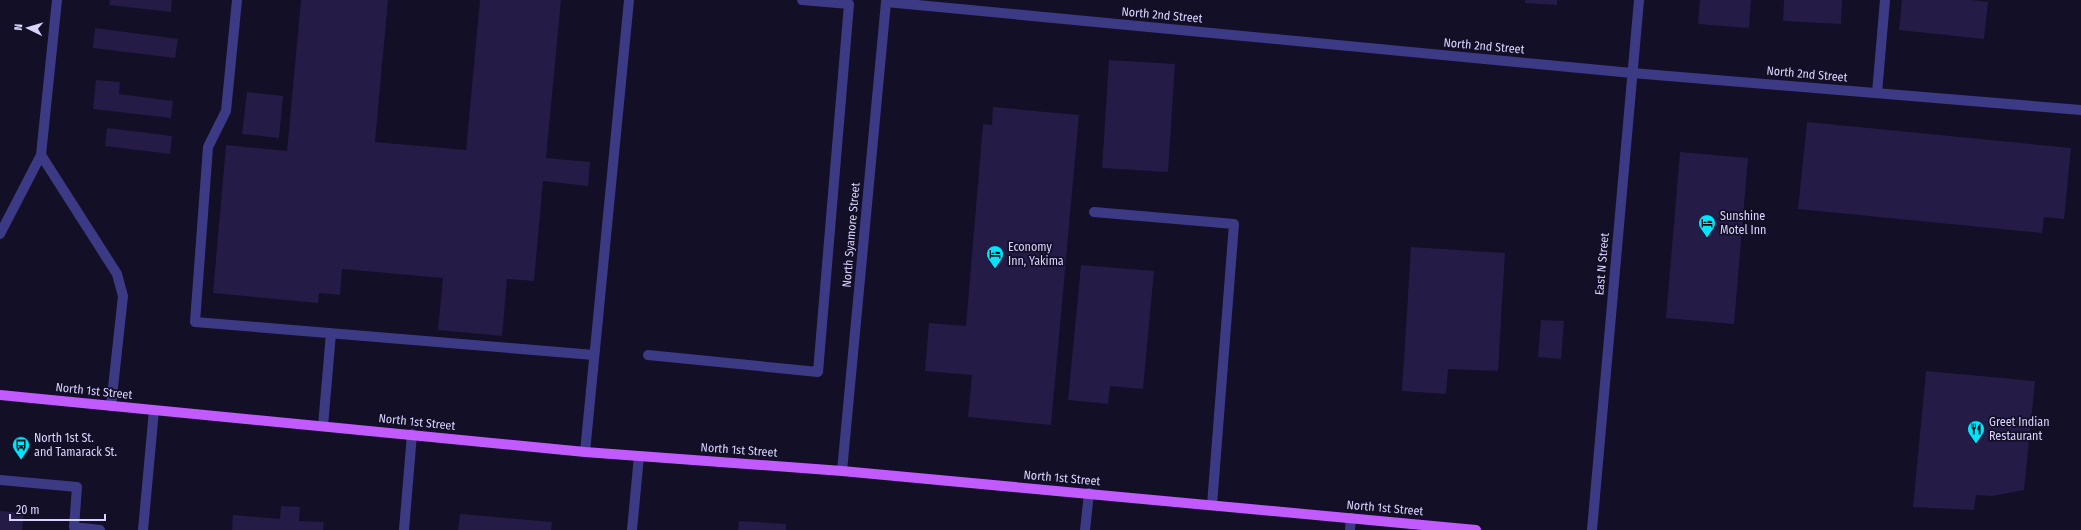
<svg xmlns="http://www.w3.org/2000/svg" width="2081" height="530" font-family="'Fira Sans Condensed',sans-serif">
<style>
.building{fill:#241b47}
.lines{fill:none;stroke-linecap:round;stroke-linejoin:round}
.minor{stroke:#3d3a85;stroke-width:10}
.major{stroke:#c25bff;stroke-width:10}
.labels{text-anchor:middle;stroke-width:3.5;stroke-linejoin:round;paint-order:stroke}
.street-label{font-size:12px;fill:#d9d4ff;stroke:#130f26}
.poi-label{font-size:12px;fill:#d9d4ff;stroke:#130f26;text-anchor:start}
</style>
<rect width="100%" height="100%" fill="#130f26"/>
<path class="building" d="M 110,0 L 172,0 L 171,12 L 109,5 Z
M 301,0 L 388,0 L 375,142 L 466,150 L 480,0 L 561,0 L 546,158 L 590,162 L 588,186 L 543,181 L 534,281 L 507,279 L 502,336 L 438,330 L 443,278 L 342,269 L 340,295 L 319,293 L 318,303 L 213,293 L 226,145 L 287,151 Z
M 1525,0 L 1557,0 L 1557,5 L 1525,3 Z
M 1700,0 L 1751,0 L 1749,28 L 1698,24 Z
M 1784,0 L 1842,0 L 1841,24 L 1783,21 Z
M 1902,0 L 1970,0 L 1988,2 L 1984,39 L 1899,30 Z
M 95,28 L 178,39 L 175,58 L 93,48 Z
M 1109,60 L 1175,64 L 1168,172 L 1102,168 Z
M 96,80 L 120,82 L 119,94 L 173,101 L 171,118 L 93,109 Z
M 247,92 L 283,96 L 279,138 L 242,134 Z
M 993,107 L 1079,115 L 1051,425 L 968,417 L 972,375 L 925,371 L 929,323 L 966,326 L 983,124 L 992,125 Z
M 1807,122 L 2071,148 L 2064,219 L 2044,217 L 2042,233 L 1798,209 Z
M 107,128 L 172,136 L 170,154 L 105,146 Z
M 1680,152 L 1748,158 L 1734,324 L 1666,318 Z
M 1411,247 L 1505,253 L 1498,371 L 1448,369 L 1446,394 L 1402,391 Z
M 1081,265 L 1154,271 L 1143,389 L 1110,386 L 1108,404 L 1068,400 Z
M 1541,320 L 1564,321 L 1561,359 L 1538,357 Z
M 1926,371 L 2035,381 L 2024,490 L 1992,496 L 1976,495 L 1974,510 L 1913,507 Z
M 281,506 L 300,507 L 299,521 L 324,522 L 323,530 L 232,530 L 233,515 L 280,519 Z
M 0,511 L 24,513 L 22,530 L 0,530 Z
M 460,514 L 552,522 L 551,530 L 458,530 Z
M 739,521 L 786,524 L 786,530 L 738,530 Z"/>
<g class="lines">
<path class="minor" d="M 237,0 L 226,111 L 208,147 L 195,322 L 594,355
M 1877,93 L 1885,0
M 41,155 L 57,0
M 1094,212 L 1234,224 L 1212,505
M 0,234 L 41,155 L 117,274 L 123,296 L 111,406
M 648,355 L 818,372 L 849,4 L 802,0
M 323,426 L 331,333
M 585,452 L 629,0
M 842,471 L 886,2 L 1632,73 L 2081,110
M 0,480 L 77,487 L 74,527 L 100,530
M 143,530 L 154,410
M 404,530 L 412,434
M 632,530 L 639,456
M 1085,530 L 1089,493
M 1350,530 L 1351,518
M 1592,530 L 1639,0"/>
<path class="major" d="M 0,395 L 585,452 L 842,471 L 1476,530"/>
</g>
<defs>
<g id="hotel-pin" transform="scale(0.9)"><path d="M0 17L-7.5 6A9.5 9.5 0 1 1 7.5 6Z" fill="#00e5ff" stroke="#130f26"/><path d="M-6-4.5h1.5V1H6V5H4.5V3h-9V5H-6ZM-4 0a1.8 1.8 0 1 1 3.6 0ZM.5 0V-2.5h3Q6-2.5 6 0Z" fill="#111"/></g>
<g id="restaurant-pin" transform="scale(0.9)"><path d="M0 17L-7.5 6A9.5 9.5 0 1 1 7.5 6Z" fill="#00e5ff" stroke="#130f26"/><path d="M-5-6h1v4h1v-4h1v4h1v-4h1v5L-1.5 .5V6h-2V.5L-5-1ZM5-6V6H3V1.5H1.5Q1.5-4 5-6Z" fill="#111"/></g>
<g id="bus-pin" transform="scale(0.9)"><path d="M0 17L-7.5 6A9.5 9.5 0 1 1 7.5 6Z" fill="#00e5ff" stroke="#130f26"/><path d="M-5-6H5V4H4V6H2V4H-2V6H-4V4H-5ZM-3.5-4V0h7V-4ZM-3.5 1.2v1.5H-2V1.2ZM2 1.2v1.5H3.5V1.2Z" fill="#111"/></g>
</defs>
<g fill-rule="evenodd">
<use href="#hotel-pin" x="1707" y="223"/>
<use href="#hotel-pin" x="995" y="254"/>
<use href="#restaurant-pin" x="1976" y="429"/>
<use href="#bus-pin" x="21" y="445"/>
</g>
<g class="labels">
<g class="street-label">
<text transform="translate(1162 15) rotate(5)" y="4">North 2nd Street</text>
<text transform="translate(1484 46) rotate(5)" y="4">North 2nd Street</text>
<text transform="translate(1807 74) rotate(5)" y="4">North 2nd Street</text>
<text transform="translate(851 235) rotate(-85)" y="4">North Syamore Street</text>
<text transform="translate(1602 264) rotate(-85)" y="4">East N Street</text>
<text transform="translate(94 391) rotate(6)" y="4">North 1st Street</text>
<text transform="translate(417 422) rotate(6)" y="4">North 1st Street</text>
<text transform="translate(739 450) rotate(4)" y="4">North 1st Street</text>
<text transform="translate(1062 478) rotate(5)" y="4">North 1st Street</text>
<text transform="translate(1385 508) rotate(5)" y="4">North 1st Street</text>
</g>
<g class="poi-label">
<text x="1720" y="220">Sunshine<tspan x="1720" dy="14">Motel Inn</tspan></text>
<text x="1008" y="251">Economy<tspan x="1008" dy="14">Inn, Yakima</tspan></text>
<text x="1989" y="426">Greet Indian<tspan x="1989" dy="14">Restaurant</tspan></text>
<text x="34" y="442">North 1st St.<tspan x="34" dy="14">and Tamarack St.</tspan></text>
</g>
</g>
<g transform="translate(28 28) rotate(275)" stroke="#130f26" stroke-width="3" paint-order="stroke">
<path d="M0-3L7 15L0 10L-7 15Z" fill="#d9d4ff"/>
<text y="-6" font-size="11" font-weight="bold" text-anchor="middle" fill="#d9d4ff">N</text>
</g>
<path d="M10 514v6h95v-6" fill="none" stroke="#d9d4ff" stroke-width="2"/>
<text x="16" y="514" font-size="12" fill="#d9d4ff" stroke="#130f26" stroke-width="3" paint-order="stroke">20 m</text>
</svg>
